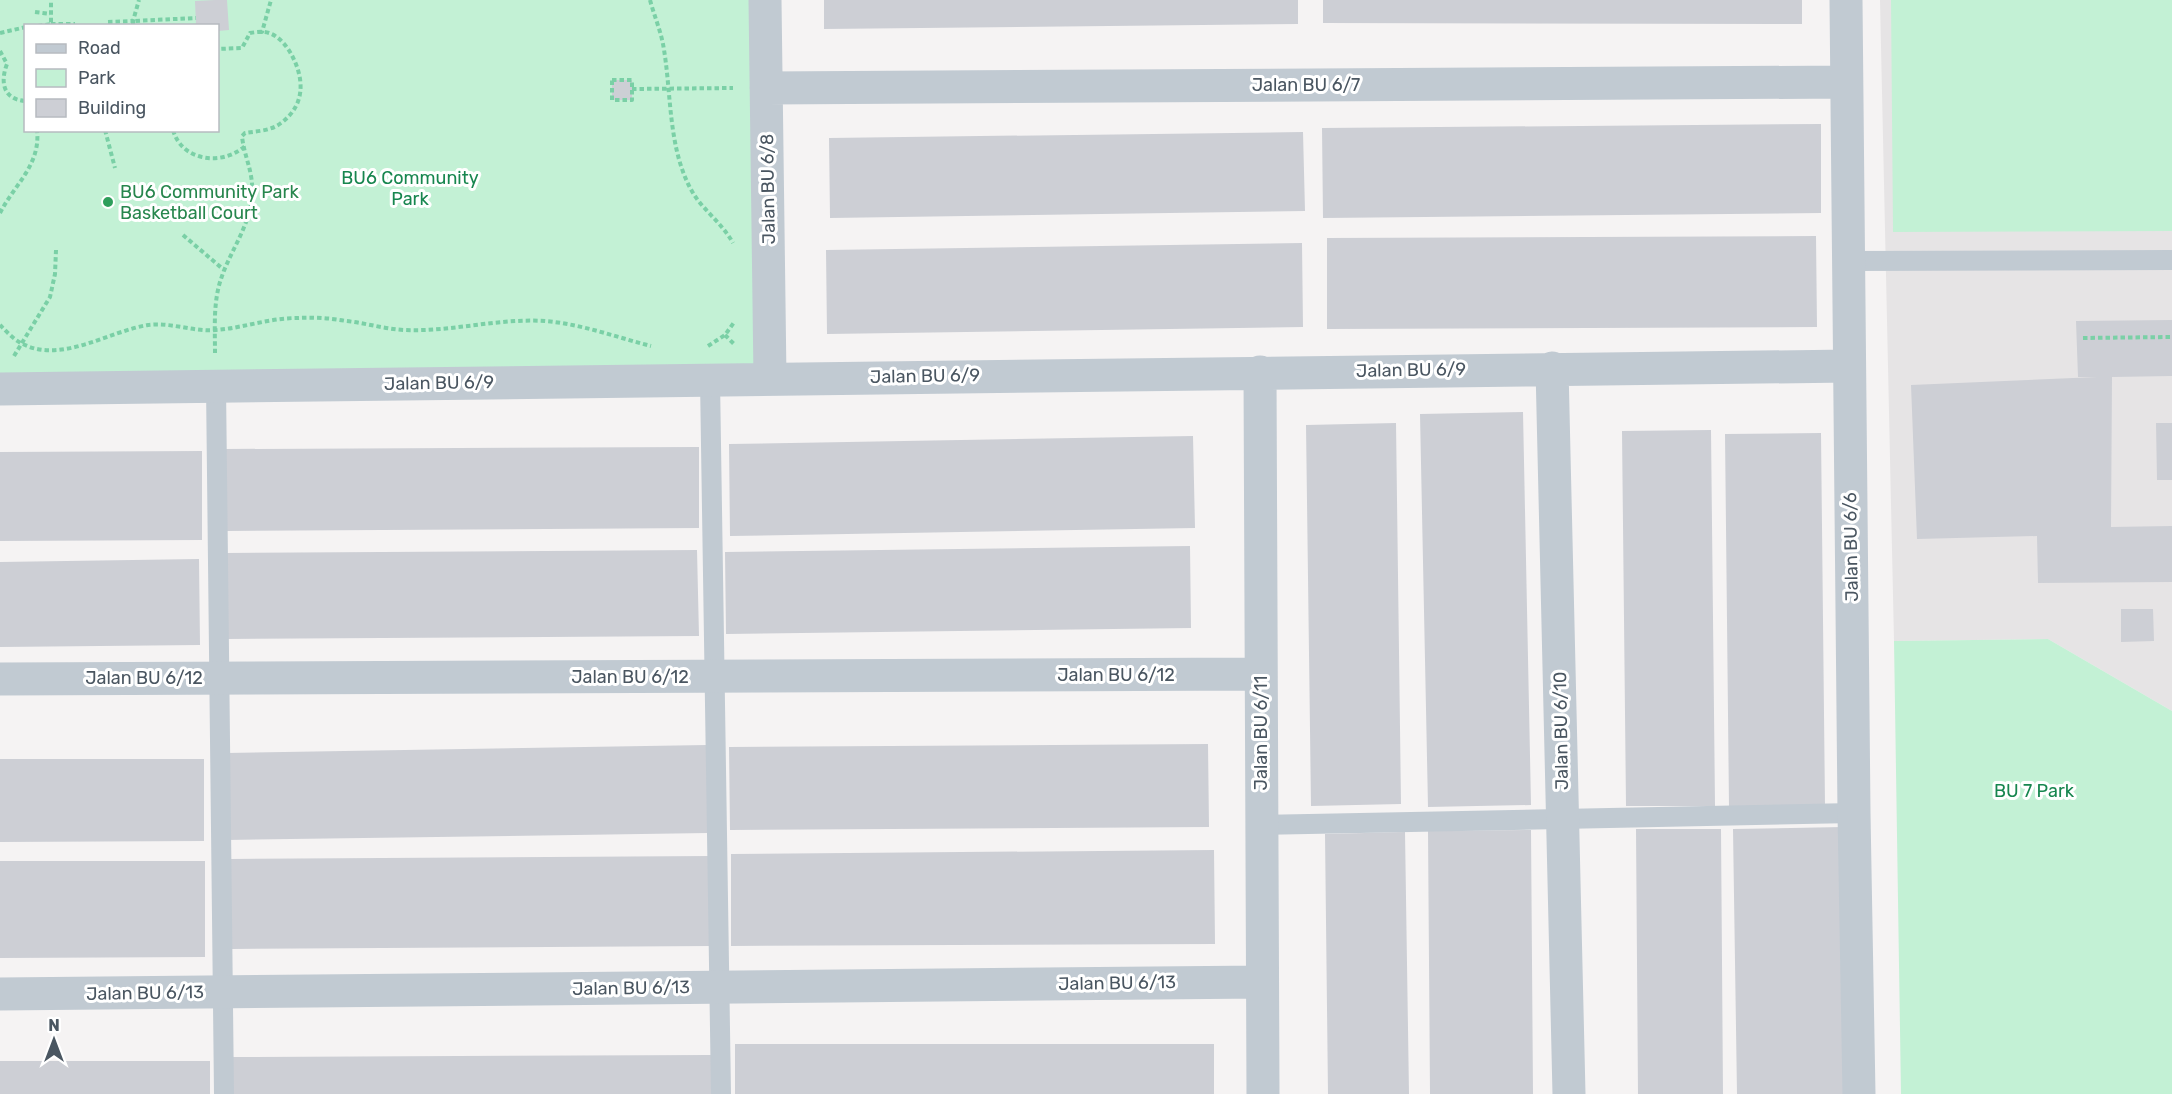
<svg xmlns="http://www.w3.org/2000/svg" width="2172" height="1094" font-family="Rubik,sans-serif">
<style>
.education{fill:#e6e4e5}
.green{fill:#c3f1d5;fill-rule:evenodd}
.building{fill:#cdcfd5}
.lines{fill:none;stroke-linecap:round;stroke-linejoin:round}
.path{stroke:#7ad0a6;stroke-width:4;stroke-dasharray:4.5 3;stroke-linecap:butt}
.service{stroke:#c1cad2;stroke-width:20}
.minor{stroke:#c1cad2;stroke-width:33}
.leisure-dot{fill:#2e9e5b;stroke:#fff;stroke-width:2}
.labels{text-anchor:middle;stroke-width:6;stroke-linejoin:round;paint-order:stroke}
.street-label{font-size:18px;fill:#4a5661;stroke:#fff}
.park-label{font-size:18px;fill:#17864f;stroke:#fff}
.leisure-label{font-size:18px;fill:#27864d;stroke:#fff;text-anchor:start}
</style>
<rect width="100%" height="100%" fill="#f5f3f3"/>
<path class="education" d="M 1880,0 L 2172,0 L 2172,711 L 2048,639 L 1894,641 Z"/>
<path class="green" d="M 0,0 L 760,0 L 765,373 L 0,381 ZM 26,26 L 218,26 L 218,130 L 26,130 Z
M 1891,0 L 2172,0 L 2172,231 L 1893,232 Z
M 2048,639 L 2172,711 L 2172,1094 L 1901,1094 L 1894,641 Z"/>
<path class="building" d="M 215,0 L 227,0 L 229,30 L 218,31 L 218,26 L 196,26 L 195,1 Z
M 824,0 L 1298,0 L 1298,24 L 824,29 Z
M 1323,0 L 1802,0 L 1802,24 L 1323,23 Z
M 612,80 L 632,80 L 632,100 L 612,100 Z
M 1821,124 L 1821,213 L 1323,218 L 1322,128 Z
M 1303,132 L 1305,211 L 830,218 L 829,138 Z
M 1816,236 L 1817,327 L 1327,329 L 1327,238 Z
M 1302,243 L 1303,327 L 827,334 L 826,250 Z
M 2172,320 L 2172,376 L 2112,377 L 2111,527 L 2172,526 L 2172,582 L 2038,583 L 2037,536 L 1917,539 L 1911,385 L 2097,377 L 2078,377 L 2076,321 Z
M 1523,412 L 1531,805 L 1428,807 L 1420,414 Z
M 1396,423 L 1401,804 L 1311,806 L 1306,425 Z
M 2156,423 L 2172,423 L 2172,480 L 2157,480 Z
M 1711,430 L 1715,806 L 1626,806 L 1622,431 Z
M 1821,433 L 1825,806 L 1729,807 L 1725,434 Z
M 1193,436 L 1195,528 L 730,536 L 729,444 Z
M 699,447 L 699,528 L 226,531 L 225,449 Z
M 202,451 L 202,540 L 0,541 L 0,452 Z
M 1190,546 L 1191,628 L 726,634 L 725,552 Z
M 697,550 L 699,636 L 226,639 L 226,553 Z
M 199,559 L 200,645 L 0,647 L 0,562 Z
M 2121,609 L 2153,609 L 2154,641 L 2121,642 Z
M 1208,744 L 1209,827 L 730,830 L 729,747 Z
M 707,745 L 708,833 L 227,840 L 226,753 Z
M 0,759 L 204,759 L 204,841 L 0,842 Z
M 1843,827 L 1847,1094 L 1737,1094 L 1733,829 Z
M 1636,829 L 1721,829 L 1723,1094 L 1638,1094 Z
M 1531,830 L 1533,1094 L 1430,1094 L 1428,831 Z
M 1405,832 L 1409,1094 L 1328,1094 L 1325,834 Z
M 1214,850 L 1215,944 L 731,946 L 731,854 Z
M 711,856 L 712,946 L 231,949 L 230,859 Z
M 0,861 L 205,861 L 205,957 L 0,958 Z
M 735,1044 L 1214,1044 L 1214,1094 L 735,1094 Z
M 711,1055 L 712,1094 L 230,1094 L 230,1057 Z
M 0,1061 L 210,1061 L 210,1094 L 0,1094 Z"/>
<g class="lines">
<path class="path" d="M 650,0 C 654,15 660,29 663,44 C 672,92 667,149 693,193 C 703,210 722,223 733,243
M 35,12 L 50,14
M 108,22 L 133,21 L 139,0
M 51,24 L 75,24
M 38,26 L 51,24 L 51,0
M 133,26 L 133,21 L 196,18
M 259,32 L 262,32 L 271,0
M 0,33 L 26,27
M 0,51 L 7,64 C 0,82 3,100 26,101
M 612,80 L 632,80 L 632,100 L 612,100 Z
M 632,89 L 733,88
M 105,130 L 115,168
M 173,130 C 182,162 223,166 245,146
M 0,213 C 14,185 41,165 37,130
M 183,235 L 224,270
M 0,325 C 6,331 13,339 21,343 C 60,365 109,331 148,325 C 171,322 193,332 216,330 C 243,328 269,318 297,318 C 313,317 330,318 346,321 C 366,323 384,329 405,330 C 452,332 497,318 545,321 C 581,324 616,337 651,346
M 725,335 L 735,345
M 2083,338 L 2172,337
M 708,346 L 725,335 L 735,321
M 215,353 C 215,329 213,302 221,279 C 230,251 250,226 252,196 C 254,172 244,157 242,136 L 245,133 C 257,131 271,131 281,123 C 307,104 304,76 290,52 C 285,44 278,36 269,33 C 263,31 256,32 250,33 L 242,48 L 218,49
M 14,356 L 50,297 L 55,274 L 56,250"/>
<path class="service" d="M 1848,261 L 2172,260
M 710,379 L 721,1094
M 216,385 L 224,1094
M 1261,825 L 1854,813"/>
<path class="minor" d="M 765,0 L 770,378
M 1846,0 L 1854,813 L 1859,1094
M 766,88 L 1846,82
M 1552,368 L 1569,1094
M 1260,372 L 1263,1094
M 0,389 L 1849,366
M 0,679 L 1261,674
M 0,994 L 1262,982"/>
</g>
<circle class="leisure-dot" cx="108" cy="202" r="6"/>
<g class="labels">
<g class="street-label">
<text x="1306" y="91">Jalan BU 6/7</text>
<text transform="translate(768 189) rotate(-91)" y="6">Jalan BU 6/8</text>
<text transform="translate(1411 370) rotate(-1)" y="6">Jalan BU 6/9</text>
<text transform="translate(925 376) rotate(-1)" y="6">Jalan BU 6/9</text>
<text transform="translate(439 383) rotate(-1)" y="6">Jalan BU 6/9</text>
<text transform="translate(1851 547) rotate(-91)" y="6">Jalan BU 6/6</text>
<text x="1116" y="681">Jalan BU 6/12</text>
<text x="630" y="683">Jalan BU 6/12</text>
<text x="144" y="684">Jalan BU 6/12</text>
<text transform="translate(1561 731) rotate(-91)" y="6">Jalan BU 6/10</text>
<text transform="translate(1261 733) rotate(-90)" y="6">Jalan BU 6/11</text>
<text transform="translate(1117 983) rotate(-1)" y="6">Jalan BU 6/13</text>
<text transform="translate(631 988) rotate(-1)" y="6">Jalan BU 6/13</text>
<text transform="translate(145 993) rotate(-1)" y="6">Jalan BU 6/13</text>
</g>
<g class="park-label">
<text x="410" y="184">BU6 Community<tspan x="410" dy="21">Park</tspan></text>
<text x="2034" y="797">BU 7 Park</text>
</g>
<g class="leisure-label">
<text x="120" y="198">BU6 Community Park<tspan x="120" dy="21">Basketball Court</tspan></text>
</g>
</g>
<rect x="24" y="24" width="195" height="108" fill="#ffffff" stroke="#b7bbc0" stroke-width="1.5"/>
<rect x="36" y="44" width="30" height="9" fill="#c1cad2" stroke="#b7bbc0" stroke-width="1.5"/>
<text x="78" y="54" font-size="18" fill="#4a5661">Road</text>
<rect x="36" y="69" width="30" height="18" fill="#c3f1d5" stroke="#b7bbc0" stroke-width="1.5"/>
<text x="78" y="84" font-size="18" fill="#4a5661">Park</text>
<rect x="36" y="99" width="30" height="18" fill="#cdcfd5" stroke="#b7bbc0" stroke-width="1.5"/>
<text x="78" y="114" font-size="18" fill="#4a5661">Building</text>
<g transform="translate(54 1040)" stroke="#ffffff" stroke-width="4.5" paint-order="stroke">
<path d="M0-4.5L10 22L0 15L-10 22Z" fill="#4a5661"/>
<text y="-9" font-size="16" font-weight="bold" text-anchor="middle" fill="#4a5661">N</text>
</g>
</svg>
